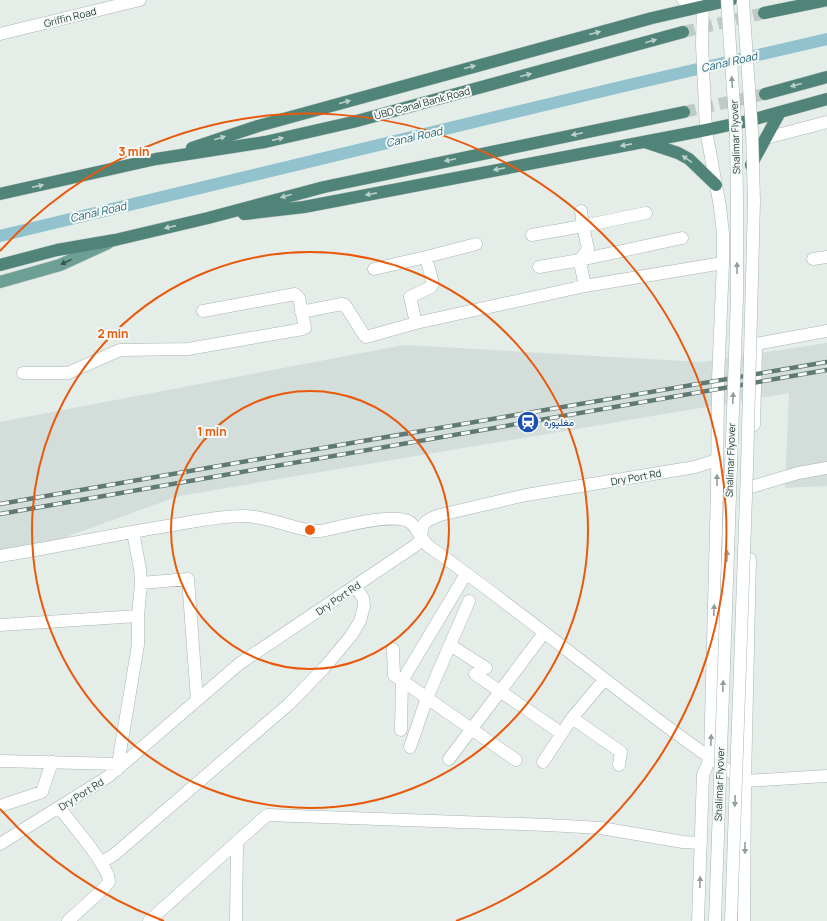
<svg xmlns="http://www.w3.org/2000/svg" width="827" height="921" font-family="Manrope,Vazirmatn,sans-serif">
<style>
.built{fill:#d3ddd9}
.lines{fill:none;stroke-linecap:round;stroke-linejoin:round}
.canal{stroke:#91c2cd;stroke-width:12}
.trunk-tunnel{stroke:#bfcac6;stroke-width:12;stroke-dasharray:12 6;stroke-linecap:butt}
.minor-casing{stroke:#a8b5b0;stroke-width:13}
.tertiary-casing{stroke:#a8b5b0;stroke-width:13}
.secondary-casing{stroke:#a4b8b1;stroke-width:13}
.primary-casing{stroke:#c2c9c7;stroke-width:13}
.trunk-casing{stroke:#c2c9c7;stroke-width:13}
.minor{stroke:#fff;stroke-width:12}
.tertiary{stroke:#fff;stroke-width:12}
.secondary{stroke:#fff;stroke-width:12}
.primary{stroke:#6d9f94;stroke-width:12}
.trunk{stroke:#508479;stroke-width:12}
.rail-casing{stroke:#607973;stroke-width:4.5}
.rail{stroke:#f5f9f7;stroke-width:3;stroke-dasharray:9;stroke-linecap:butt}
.secondary-bridge-casing{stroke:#a4b8b1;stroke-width:13;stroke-linecap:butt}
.secondary-bridge{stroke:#fff;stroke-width:12}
.oneway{fill:#bbd0cb}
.oneway2{fill:#929e9c}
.oneway3{fill:#37564f}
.ring{fill:none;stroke:#e8590c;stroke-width:2}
.labels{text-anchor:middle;stroke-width:4;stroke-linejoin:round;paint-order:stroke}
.street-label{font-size:10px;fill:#253e38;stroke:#f5f9f7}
.transit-label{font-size:10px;fill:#164399;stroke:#f5f9f7;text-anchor:start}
.water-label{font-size:11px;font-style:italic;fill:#236576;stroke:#f5f9f7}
.centre{fill:#e8590c;stroke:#f5f9f7;stroke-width:2}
.ring-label{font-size:12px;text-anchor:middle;font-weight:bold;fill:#e8590c;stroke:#f5f9f7;stroke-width:4;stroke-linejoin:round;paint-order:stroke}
</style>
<rect width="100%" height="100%" fill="#e5ede9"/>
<path class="built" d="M 827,343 L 827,486 L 785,488 L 789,393 L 179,496 L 16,555 L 0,557 L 0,422 L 404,345 L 701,362 Z"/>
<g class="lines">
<path class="canal" d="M 0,236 L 620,87 L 827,39"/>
<path class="trunk-tunnel" d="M 683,32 L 764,13
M 684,112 L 765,94"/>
<g class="minor-casing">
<path id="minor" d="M 0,34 L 140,0
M 766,138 L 827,122
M 532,235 L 583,226 L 581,211
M 426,257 L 476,244
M 813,259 L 827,257
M 539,267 L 580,260 L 682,238
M 374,269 L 426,257 L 433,284 L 431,287 L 410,297 L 416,323 L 585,286 L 723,263
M 585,286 L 580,263 L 580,260 L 588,249 L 583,226 L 646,213
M 301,312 L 342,304 L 345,305 L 364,335 L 366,337 L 416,323
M 756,344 L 827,331
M 23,373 L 68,373 L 120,350 L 188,349 L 303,329 L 305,328 L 299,298 L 295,294 L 203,311
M 751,487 L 798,473 L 827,468
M 0,556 C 56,547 111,535 167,526 C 192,522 217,516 243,516 C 267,516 290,528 314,531 L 321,531 C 340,527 394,512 410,522 C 416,527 418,533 423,539 C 425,543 428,546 431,548 C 538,623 636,709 744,781
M 141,583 L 188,579 L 197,700
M 0,625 L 138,616
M 450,645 L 486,668
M 393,649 L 394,675 L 516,760
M 475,674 L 561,733
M 572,718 L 621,752 L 619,765
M 401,730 L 402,681 L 466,574
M 410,747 L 427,698 L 469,601
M 449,759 L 544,633
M 0,761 L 118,764
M 543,762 L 572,718 L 604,680
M 117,770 L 138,645 L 138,616 L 141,583 L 140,569 L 133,532
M 0,806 L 42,792 L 52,762
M 59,807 C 73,826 89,843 101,863
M 0,844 L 109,776 L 239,664 L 416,545 C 429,532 411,525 440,515 L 526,495 L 695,467 L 717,460
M 68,921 L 102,890 L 109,882 L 108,875 L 101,863 L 115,854 L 289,704 L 324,668 L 351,636 L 360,621 L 364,606 L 363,598 L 355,586
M 149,921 L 267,815 L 547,825 L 601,828 L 683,842 L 701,843
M 236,921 L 237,842"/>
</g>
<g class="tertiary-casing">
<path id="tertiary" d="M 745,781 L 827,776"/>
</g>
<g class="secondary-casing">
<path id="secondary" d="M 683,0 L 702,6
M 754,425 L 756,349
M 698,921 L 703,775 L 710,758 L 717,490 L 718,380 L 723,263 L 723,234 L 720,207 L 706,130 L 702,45 L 703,0
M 744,921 L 745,781 L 750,559"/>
</g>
<g class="primary-casing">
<path id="primary" d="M 0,282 L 60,265 L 108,243"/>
</g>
<g class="trunk-casing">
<path id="trunk" d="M 764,13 L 827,0
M 765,94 L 827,77
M 645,142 L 678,153 L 689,159 L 716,185
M 192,148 L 258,126 L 652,18 L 731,0
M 751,165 L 780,112
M 0,194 L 156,159 L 265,142 L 353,122 L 683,32
M 244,214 L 304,207 L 706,130 L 748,121 L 827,99
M 0,265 L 57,250 L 115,240 L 208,218 L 324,187 L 684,112"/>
</g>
<use href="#minor" class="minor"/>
<use href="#tertiary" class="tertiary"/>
<use href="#secondary" class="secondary"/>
<use href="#primary" class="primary"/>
<use href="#trunk" class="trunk"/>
<g class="rail-casing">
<path id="rail" d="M 0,504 L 363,441 L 827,362
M 0,514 L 827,370"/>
</g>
<use href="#rail" class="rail"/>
<g class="secondary-bridge-casing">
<path id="secondary-bridge" d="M 715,921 L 737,297 L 737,203 L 736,135 L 727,0
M 731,921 L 747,468 L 754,201 L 752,132 L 743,0"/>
</g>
<use href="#secondary-bridge" class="secondary-bridge"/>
</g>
<defs><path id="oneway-solid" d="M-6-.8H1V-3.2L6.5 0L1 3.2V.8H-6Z"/></defs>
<g class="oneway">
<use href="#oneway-solid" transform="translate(595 33) rotate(-15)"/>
<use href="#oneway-solid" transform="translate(651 41) rotate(-16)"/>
<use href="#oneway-solid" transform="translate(470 67) rotate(-15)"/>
<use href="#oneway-solid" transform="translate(526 75) rotate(-15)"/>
<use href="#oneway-solid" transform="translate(796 85) rotate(165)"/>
<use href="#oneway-solid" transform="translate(345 102) rotate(-15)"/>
<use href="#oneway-solid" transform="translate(577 134) rotate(168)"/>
<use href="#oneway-solid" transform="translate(220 138) rotate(-18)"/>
<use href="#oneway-solid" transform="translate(278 139) rotate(-13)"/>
<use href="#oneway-solid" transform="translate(626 145) rotate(169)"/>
<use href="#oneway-solid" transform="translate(687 159) rotate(-145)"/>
<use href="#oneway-solid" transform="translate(450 160) rotate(168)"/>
<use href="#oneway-solid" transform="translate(499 169) rotate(169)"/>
<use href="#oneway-solid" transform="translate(38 186) rotate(-12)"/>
<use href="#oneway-solid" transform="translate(371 194) rotate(169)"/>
<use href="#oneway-solid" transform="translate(286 196) rotate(164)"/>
<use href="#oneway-solid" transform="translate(170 227) rotate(167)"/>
</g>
<g class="oneway2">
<use href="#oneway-solid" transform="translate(732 82) rotate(-94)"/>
<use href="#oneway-solid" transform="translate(737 268) rotate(-90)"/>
<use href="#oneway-solid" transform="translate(733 398) rotate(-88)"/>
<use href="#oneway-solid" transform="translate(717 480) rotate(-90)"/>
<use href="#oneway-solid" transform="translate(727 556) rotate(-88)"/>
<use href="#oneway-solid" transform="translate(714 610) rotate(-88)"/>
<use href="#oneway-solid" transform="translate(723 686) rotate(-88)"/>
<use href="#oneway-solid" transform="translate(711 740) rotate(-88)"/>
<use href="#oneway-solid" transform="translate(735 801) rotate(92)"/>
<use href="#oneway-solid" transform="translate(745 848) rotate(90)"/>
<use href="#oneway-solid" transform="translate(700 882) rotate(-88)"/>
</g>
<use class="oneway3" href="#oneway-solid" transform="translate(66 262) rotate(156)"/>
<g class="ring">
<circle cx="310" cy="530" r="139"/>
<circle cx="310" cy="530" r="278"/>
<path d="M164 921A417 417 0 0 1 0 809M0 251A417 417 0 1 1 456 921"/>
</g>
<defs>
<g id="station-disc" transform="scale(1.15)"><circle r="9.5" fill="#1a4fb4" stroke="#f5f9f7"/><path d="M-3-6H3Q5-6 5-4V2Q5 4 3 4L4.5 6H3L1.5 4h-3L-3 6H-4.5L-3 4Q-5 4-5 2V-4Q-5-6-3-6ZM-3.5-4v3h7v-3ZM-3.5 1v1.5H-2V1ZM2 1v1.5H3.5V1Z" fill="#fff"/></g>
</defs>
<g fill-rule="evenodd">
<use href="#station-disc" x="528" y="422"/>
</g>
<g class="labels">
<g class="street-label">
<text transform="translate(70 17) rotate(-14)" y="4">Griffin Road</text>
<text transform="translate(422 103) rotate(-15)" y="4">UBD Canal Bank Road</text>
<text transform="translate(735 137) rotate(-92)" y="4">Shalimar Flyover</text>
<text transform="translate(730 460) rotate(-88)" y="4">Shalimar Flyover</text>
<text transform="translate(636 477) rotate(-10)" y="4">Dry Port Rd</text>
<text transform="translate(338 598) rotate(-34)" y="4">Dry Port Rd</text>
<text transform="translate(719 784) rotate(-88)" y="4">Shalimar Flyover</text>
<text transform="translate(81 794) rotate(-32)" y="4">Dry Port Rd</text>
</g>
<g class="transit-label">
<text x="544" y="426">مغلپورہ</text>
</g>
<g class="water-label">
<text transform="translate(729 62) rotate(-13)" y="4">Canal Road</text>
<text transform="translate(414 137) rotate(-13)" y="4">Canal Road</text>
<text transform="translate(98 212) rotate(-13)" y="4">Canal Road</text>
</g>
</g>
<circle cx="310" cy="530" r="6" class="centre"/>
<g class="ring-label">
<text x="134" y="156">3 min</text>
<text x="113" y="338">2 min</text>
<text x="212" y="436">1 min</text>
</g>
</svg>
